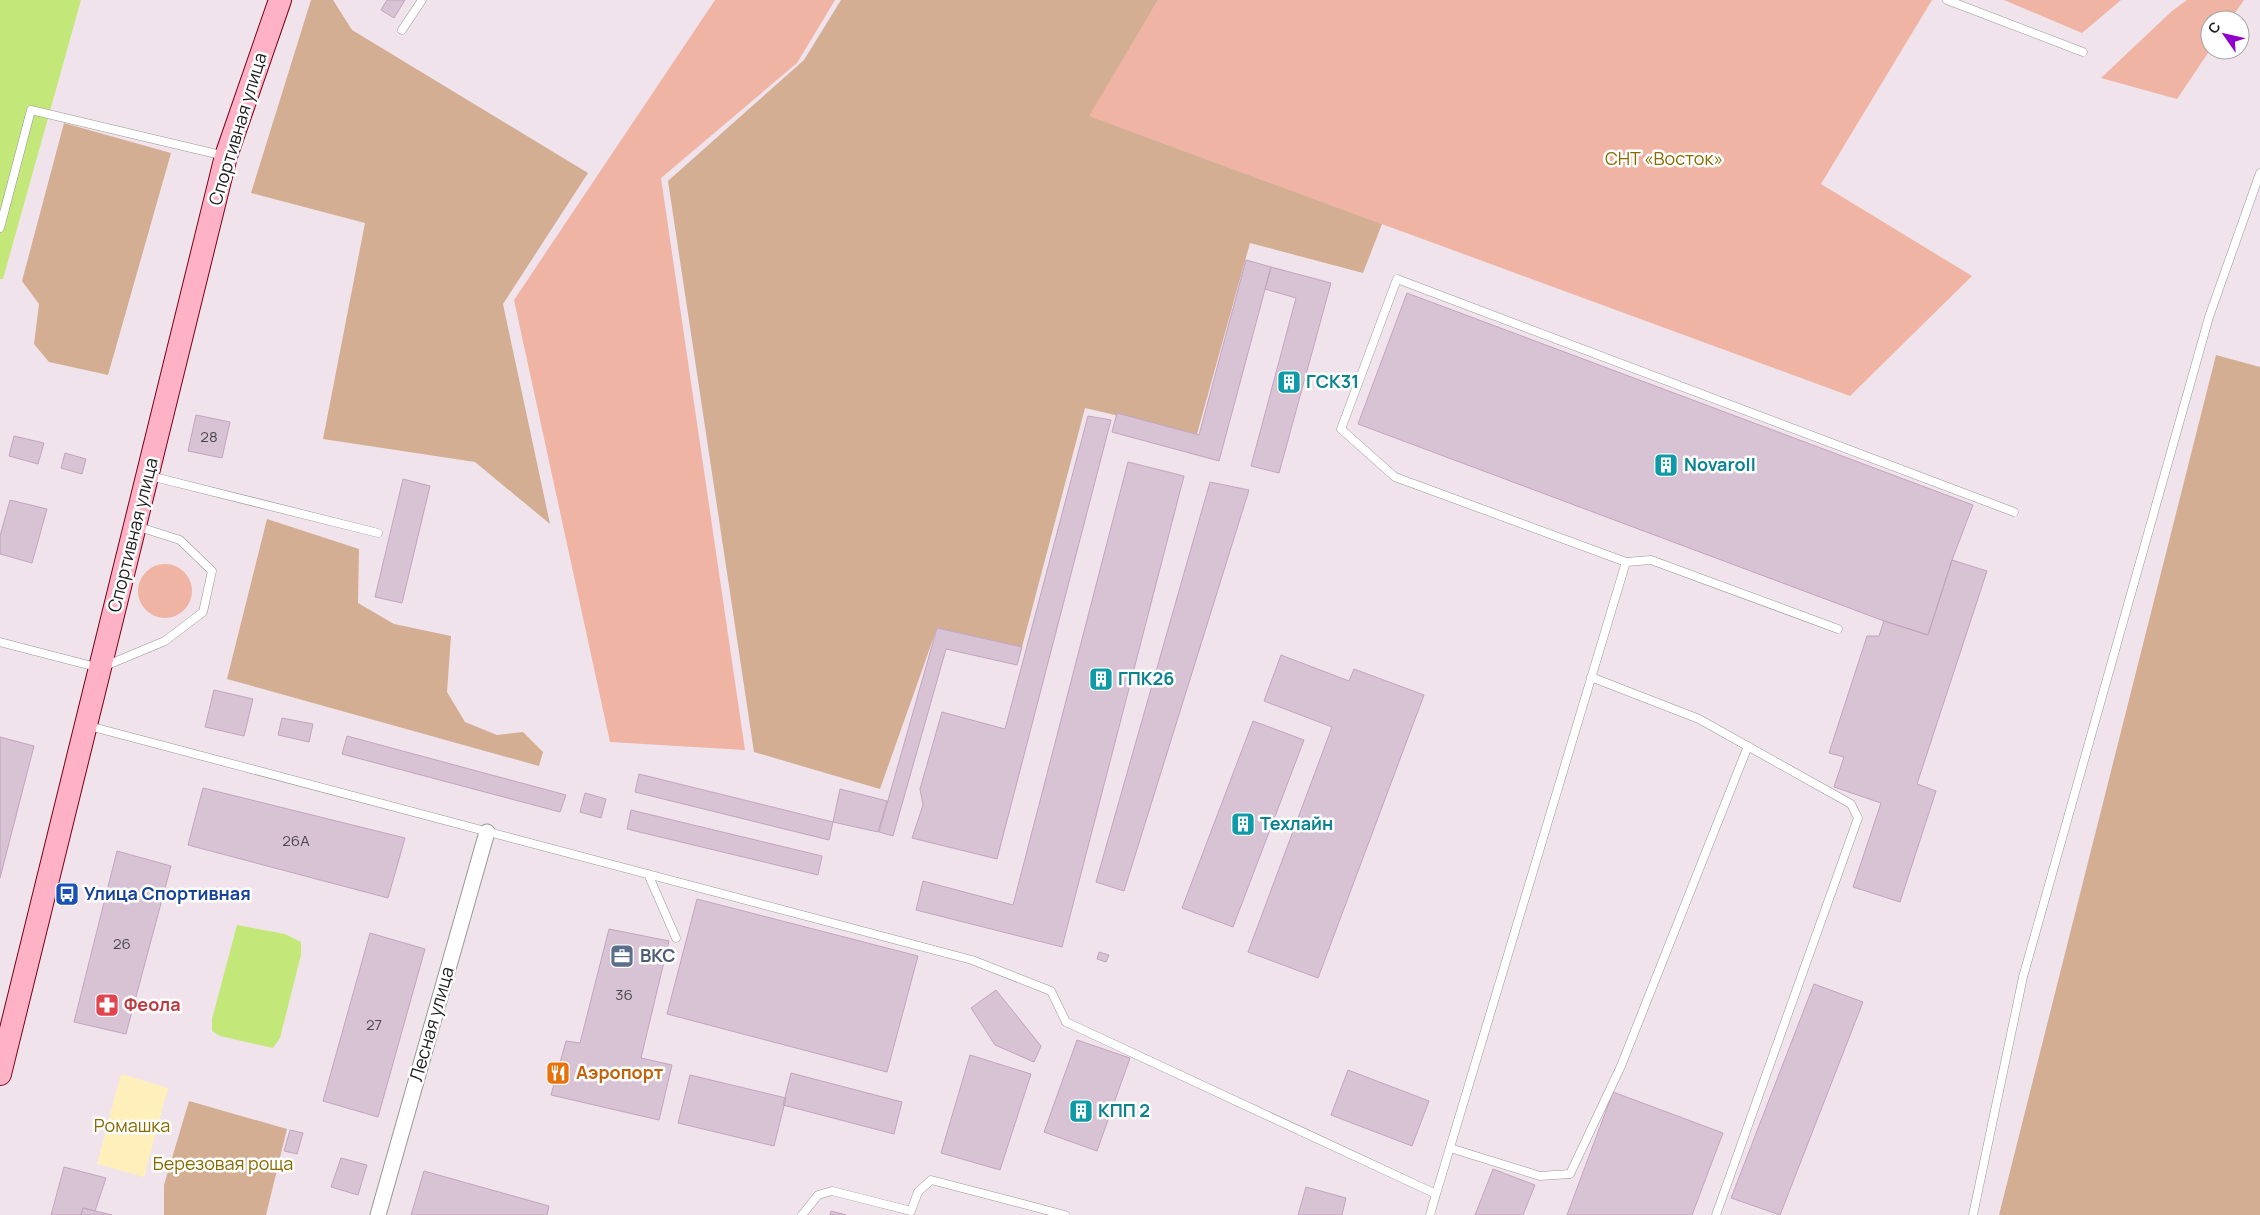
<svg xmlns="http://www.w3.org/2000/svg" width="2260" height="1215" font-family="Manrope,sans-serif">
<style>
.grass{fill:#efb4a3}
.forest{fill:#d3ae93}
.park{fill:#fff0bb}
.pitch{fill:#c4e779}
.building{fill:#d7c3d4;stroke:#c3a4bf}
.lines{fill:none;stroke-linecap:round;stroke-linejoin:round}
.lane-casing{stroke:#989898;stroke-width:9}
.street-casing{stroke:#989898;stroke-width:17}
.secondary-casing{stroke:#7a0017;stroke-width:24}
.lane{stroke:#fff;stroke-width:8}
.street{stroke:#fff;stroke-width:15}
.secondary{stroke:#ffb2c5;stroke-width:22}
.labels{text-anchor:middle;stroke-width:5;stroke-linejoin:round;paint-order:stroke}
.number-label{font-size:15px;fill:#4c474c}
.street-label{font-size:18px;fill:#1e1e1e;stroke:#fff}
.park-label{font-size:18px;fill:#876b01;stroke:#fff}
.culture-label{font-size:18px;font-weight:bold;fill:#0d838f;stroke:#fff;text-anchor:start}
.transit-label{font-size:18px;font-weight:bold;fill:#164399;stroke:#fff;text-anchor:start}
.service-label{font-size:18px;font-weight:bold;fill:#4e5e75;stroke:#fff;text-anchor:start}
.health-label{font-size:18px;font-weight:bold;fill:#be3a42;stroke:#fff;text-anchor:start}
.food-label{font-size:18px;font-weight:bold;fill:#c56008;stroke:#fff;text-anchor:start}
</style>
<rect width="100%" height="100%" fill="#f0e3eb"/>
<path class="grass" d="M 715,0 L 835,0 L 797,63 L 661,178 L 745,750 L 610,742 L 514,300 Z
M 1158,0 L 1932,0 L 1821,184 L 1972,276 L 1850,396 L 1088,116 Z
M 2004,0 L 2121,0 L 2082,33 Z
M 2187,0 L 2244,0 L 2230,20 L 2210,20 L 2210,50 L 2177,99 L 2101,78 L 2172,11 Z
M138 591a27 27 0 1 1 54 0a27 27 0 1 1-54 0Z"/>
<path class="forest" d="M 311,0 L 333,0 L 352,30 L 588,173 L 503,304 L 550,524 L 475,462 L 323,439 L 365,223 L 251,193 Z
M 841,0 L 1158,0 L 1089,116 L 1382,224 L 1363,273 L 1250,243 L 1197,434 L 1085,408 L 1022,647 L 937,628 L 880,789 L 754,752 L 668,181 L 804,60 Z
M 64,123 L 171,153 L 108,375 L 49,362 L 34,344 L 39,304 L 22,281 Z
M 2216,355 L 2260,367 L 2260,1215 L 1999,1215 Z
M 267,519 L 359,549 L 358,603 L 394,624 L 451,636 L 447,692 L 465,722 L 497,735 L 523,732 L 543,752 L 539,766 L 227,679 Z
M 189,1101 L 287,1129 L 266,1215 L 164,1215 L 164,1185 Z"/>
<path class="park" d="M 121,1074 L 168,1088 L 144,1177 L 97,1164 Z"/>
<path class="pitch" d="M 0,0 L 81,0 L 3,279 L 0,279 Z
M 237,925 L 285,934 L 301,942 L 301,955 L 280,1038 L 273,1048 L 220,1036 L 212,1031 L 212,1019 Z"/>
<path class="building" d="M 387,0 L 405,0 L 394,18 L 381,10 Z
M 1246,260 L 1271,267 L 1219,461 L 1112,432 L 1117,413 L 1199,435 Z
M 1271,267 L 1331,283 L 1279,473 L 1251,466 L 1296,298 L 1265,289 Z
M 1407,293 L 1973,505 L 1952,560 L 1928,635 L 1884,621 L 1358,424 Z
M 196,415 L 230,422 L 222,458 L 188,451 Z
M 1088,416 L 1111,420 L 997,859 L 912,838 L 923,805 L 920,789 L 942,712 L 1005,729 Z
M 14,436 L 44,443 L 38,464 L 9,456 Z
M 65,453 L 86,459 L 82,474 L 61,468 Z
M 1128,462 L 1184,476 L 1062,947 L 916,910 L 923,881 L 1013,905 Z
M 403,479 L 430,486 L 402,603 L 375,597 Z
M 1210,482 L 1249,490 L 1124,891 L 1096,882 Z
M 10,500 L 47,509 L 32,563 L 0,554 L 0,536 Z
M 1952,560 L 1987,571 L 1917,784 L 1936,791 L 1900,902 L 1853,887 L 1881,803 L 1834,787 L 1844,757 L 1829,753 L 1867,636 L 1879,636 L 1884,621 L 1928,635 Z
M 937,628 L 1022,647 L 1017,665 L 946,649 L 893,836 L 879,832 Z
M 1281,655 L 1349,681 L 1354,669 L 1424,695 L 1318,978 L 1248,952 L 1332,727 L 1264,701 Z
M 214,690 L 253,699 L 244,736 L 205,727 Z
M 282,718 L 313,724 L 309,742 L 278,735 Z
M 1253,721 L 1304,740 L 1233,927 L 1182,908 Z
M 347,736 L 566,795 L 560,812 L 342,754 Z
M 0,737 L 34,746 L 0,878 Z
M 639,774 L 833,822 L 829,840 L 635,792 Z
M 203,788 L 405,838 L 388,898 L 188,845 Z
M 840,789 L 887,801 L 878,832 L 833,822 Z
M 585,793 L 606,799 L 601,818 L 580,812 Z
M 631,810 L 822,856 L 818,875 L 627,829 Z
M 117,851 L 171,866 L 126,1034 L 74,1022 Z
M 697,899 L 918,956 L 887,1072 L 667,1014 Z
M 609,929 L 669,941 L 641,1058 L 672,1065 L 659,1120 L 551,1095 L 566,1041 L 580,1043 Z
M 370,933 L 425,949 L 378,1117 L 323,1101 Z
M 1099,952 L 1109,955 L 1106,962 L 1097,959 Z
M 1814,984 L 1863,1002 L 1780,1215 L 1731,1198 Z
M 996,990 L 1041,1046 L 1034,1062 L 995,1045 L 971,1008 Z
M 1077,1040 L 1130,1058 L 1097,1151 L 1044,1132 Z
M 970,1055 L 1031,1074 L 1000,1170 L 941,1153 Z
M 1348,1070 L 1429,1101 L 1412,1146 L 1331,1115 Z
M 791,1073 L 902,1102 L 894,1134 L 783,1105 Z
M 690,1075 L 786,1098 L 774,1146 L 678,1123 Z
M 1613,1092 L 1723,1133 L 1692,1215 L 1567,1215 Z
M 290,1130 L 303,1133 L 297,1154 L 284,1151 Z
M 341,1158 L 367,1165 L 358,1195 L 331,1187 Z
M 64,1167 L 106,1178 L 95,1211 L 83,1208 L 81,1215 L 51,1215 Z
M 1493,1169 L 1535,1185 L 1523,1215 L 1475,1215 Z
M 424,1171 L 549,1206 L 547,1215 L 411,1215 Z
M 1306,1187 L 1346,1198 L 1342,1215 L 1298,1215 Z
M 83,1208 L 95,1211 L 112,1215 L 81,1215 Z
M 831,1211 L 846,1215 L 830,1215 Z"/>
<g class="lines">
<g class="lane-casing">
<path id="lane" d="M 1947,0 L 2083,52
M 402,30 L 422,0
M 0,228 L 31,110 L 225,156
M 150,476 L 378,533
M 1626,562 L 1651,560 L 1838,629
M 0,642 L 100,668 L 165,641 L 203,612 L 212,571 L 180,540 L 136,526
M 1591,677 L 1699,719 L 1851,804 L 1858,818 L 1716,1215
M 89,726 L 972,960 L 1051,991 L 1066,1022 L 1436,1194 L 1430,1215
M 648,874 L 676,938
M 1450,1148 L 1540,1176 L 1570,1174 L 1621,1066 L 1748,746
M 1436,1194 L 1626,562 L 1395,477 L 1341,429 L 1397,279 L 2014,512
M 802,1215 L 818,1195 L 832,1191 L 911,1211 L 918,1192 L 931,1180 L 1065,1215
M 1973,1215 L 2023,977 L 2209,317 L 2260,173"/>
</g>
<g class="street-casing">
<path id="street" d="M 378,1215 L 487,832"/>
</g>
<g class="secondary-casing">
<path id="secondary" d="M 0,1074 L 226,156 L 280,0"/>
</g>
<use href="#lane" class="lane"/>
<use href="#street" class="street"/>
<use href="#secondary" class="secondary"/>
</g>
<defs>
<g id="building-square" transform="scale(1.25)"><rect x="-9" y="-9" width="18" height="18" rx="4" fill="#0f9aa8" stroke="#fff"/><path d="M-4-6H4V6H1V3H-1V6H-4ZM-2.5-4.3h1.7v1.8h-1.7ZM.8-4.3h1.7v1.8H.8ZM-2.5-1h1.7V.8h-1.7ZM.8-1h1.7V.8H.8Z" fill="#fff"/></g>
<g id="bus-square" transform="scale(1.25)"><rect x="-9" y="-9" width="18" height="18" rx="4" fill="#1a4fb4" stroke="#fff"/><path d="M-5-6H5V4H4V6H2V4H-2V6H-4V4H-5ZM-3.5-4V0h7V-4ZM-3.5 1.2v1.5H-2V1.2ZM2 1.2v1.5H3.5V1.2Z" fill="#fff"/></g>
<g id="office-square" transform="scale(1.25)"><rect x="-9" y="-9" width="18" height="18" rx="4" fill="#5c6f8a" stroke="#fff"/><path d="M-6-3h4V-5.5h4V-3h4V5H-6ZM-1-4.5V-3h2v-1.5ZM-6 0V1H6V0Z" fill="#fff"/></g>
<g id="pharmacy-square" transform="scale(1.25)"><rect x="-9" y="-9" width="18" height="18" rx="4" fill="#e0444e" stroke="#fff"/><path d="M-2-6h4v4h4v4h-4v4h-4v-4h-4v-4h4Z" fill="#fff"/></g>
<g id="restaurant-square" transform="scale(1.25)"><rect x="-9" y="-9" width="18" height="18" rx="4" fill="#e8710a" stroke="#fff"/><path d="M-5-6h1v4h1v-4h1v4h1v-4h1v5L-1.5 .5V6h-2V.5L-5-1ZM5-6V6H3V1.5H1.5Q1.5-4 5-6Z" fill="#fff"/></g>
</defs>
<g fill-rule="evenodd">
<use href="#building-square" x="1289" y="382"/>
<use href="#building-square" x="1666" y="465"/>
<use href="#building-square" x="1101" y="679"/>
<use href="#building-square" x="1243" y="824"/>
<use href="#bus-square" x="67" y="894"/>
<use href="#office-square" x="622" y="956"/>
<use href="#pharmacy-square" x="107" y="1005"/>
<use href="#restaurant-square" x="558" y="1073"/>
<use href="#building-square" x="1081" y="1111"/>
</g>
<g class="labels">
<g class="number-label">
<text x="209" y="442">28</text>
<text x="296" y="846">26А</text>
<text x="122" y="949">26</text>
<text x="624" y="1000">36</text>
<text x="374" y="1030">27</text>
</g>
<g class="street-label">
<text transform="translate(238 129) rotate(-73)" y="6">Спортивная улица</text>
<text transform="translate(133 535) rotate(-76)" y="6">Спортивная улица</text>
<text transform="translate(432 1024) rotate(-74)" y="6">Лесная улица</text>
</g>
<g class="park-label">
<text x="1664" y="165">СНТ «Восток»</text>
<text x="132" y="1132">Ромашка</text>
<text x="223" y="1170">Березовая роща</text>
</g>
<g class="culture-label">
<text x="1306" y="388">ГСК31</text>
<text x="1684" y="471">Novaroll</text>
<text x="1118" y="685">ГПК26</text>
<text x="1260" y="830">Техлайн</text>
<text x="1098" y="1117">КПП 2</text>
</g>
<g class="transit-label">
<text x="84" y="900">Улица Спортивная</text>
</g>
<g class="service-label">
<text x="640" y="962">ВКС</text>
</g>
<g class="health-label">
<text x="124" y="1011">Феола</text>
</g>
<g class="food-label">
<text x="576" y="1079">Аэропорт</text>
</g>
</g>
<g transform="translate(2225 35) rotate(304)"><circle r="24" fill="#ffffff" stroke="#a5a5a5"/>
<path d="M0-4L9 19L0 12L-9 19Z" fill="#9000cc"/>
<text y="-8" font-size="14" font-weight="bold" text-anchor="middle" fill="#1e1e1e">С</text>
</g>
</svg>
